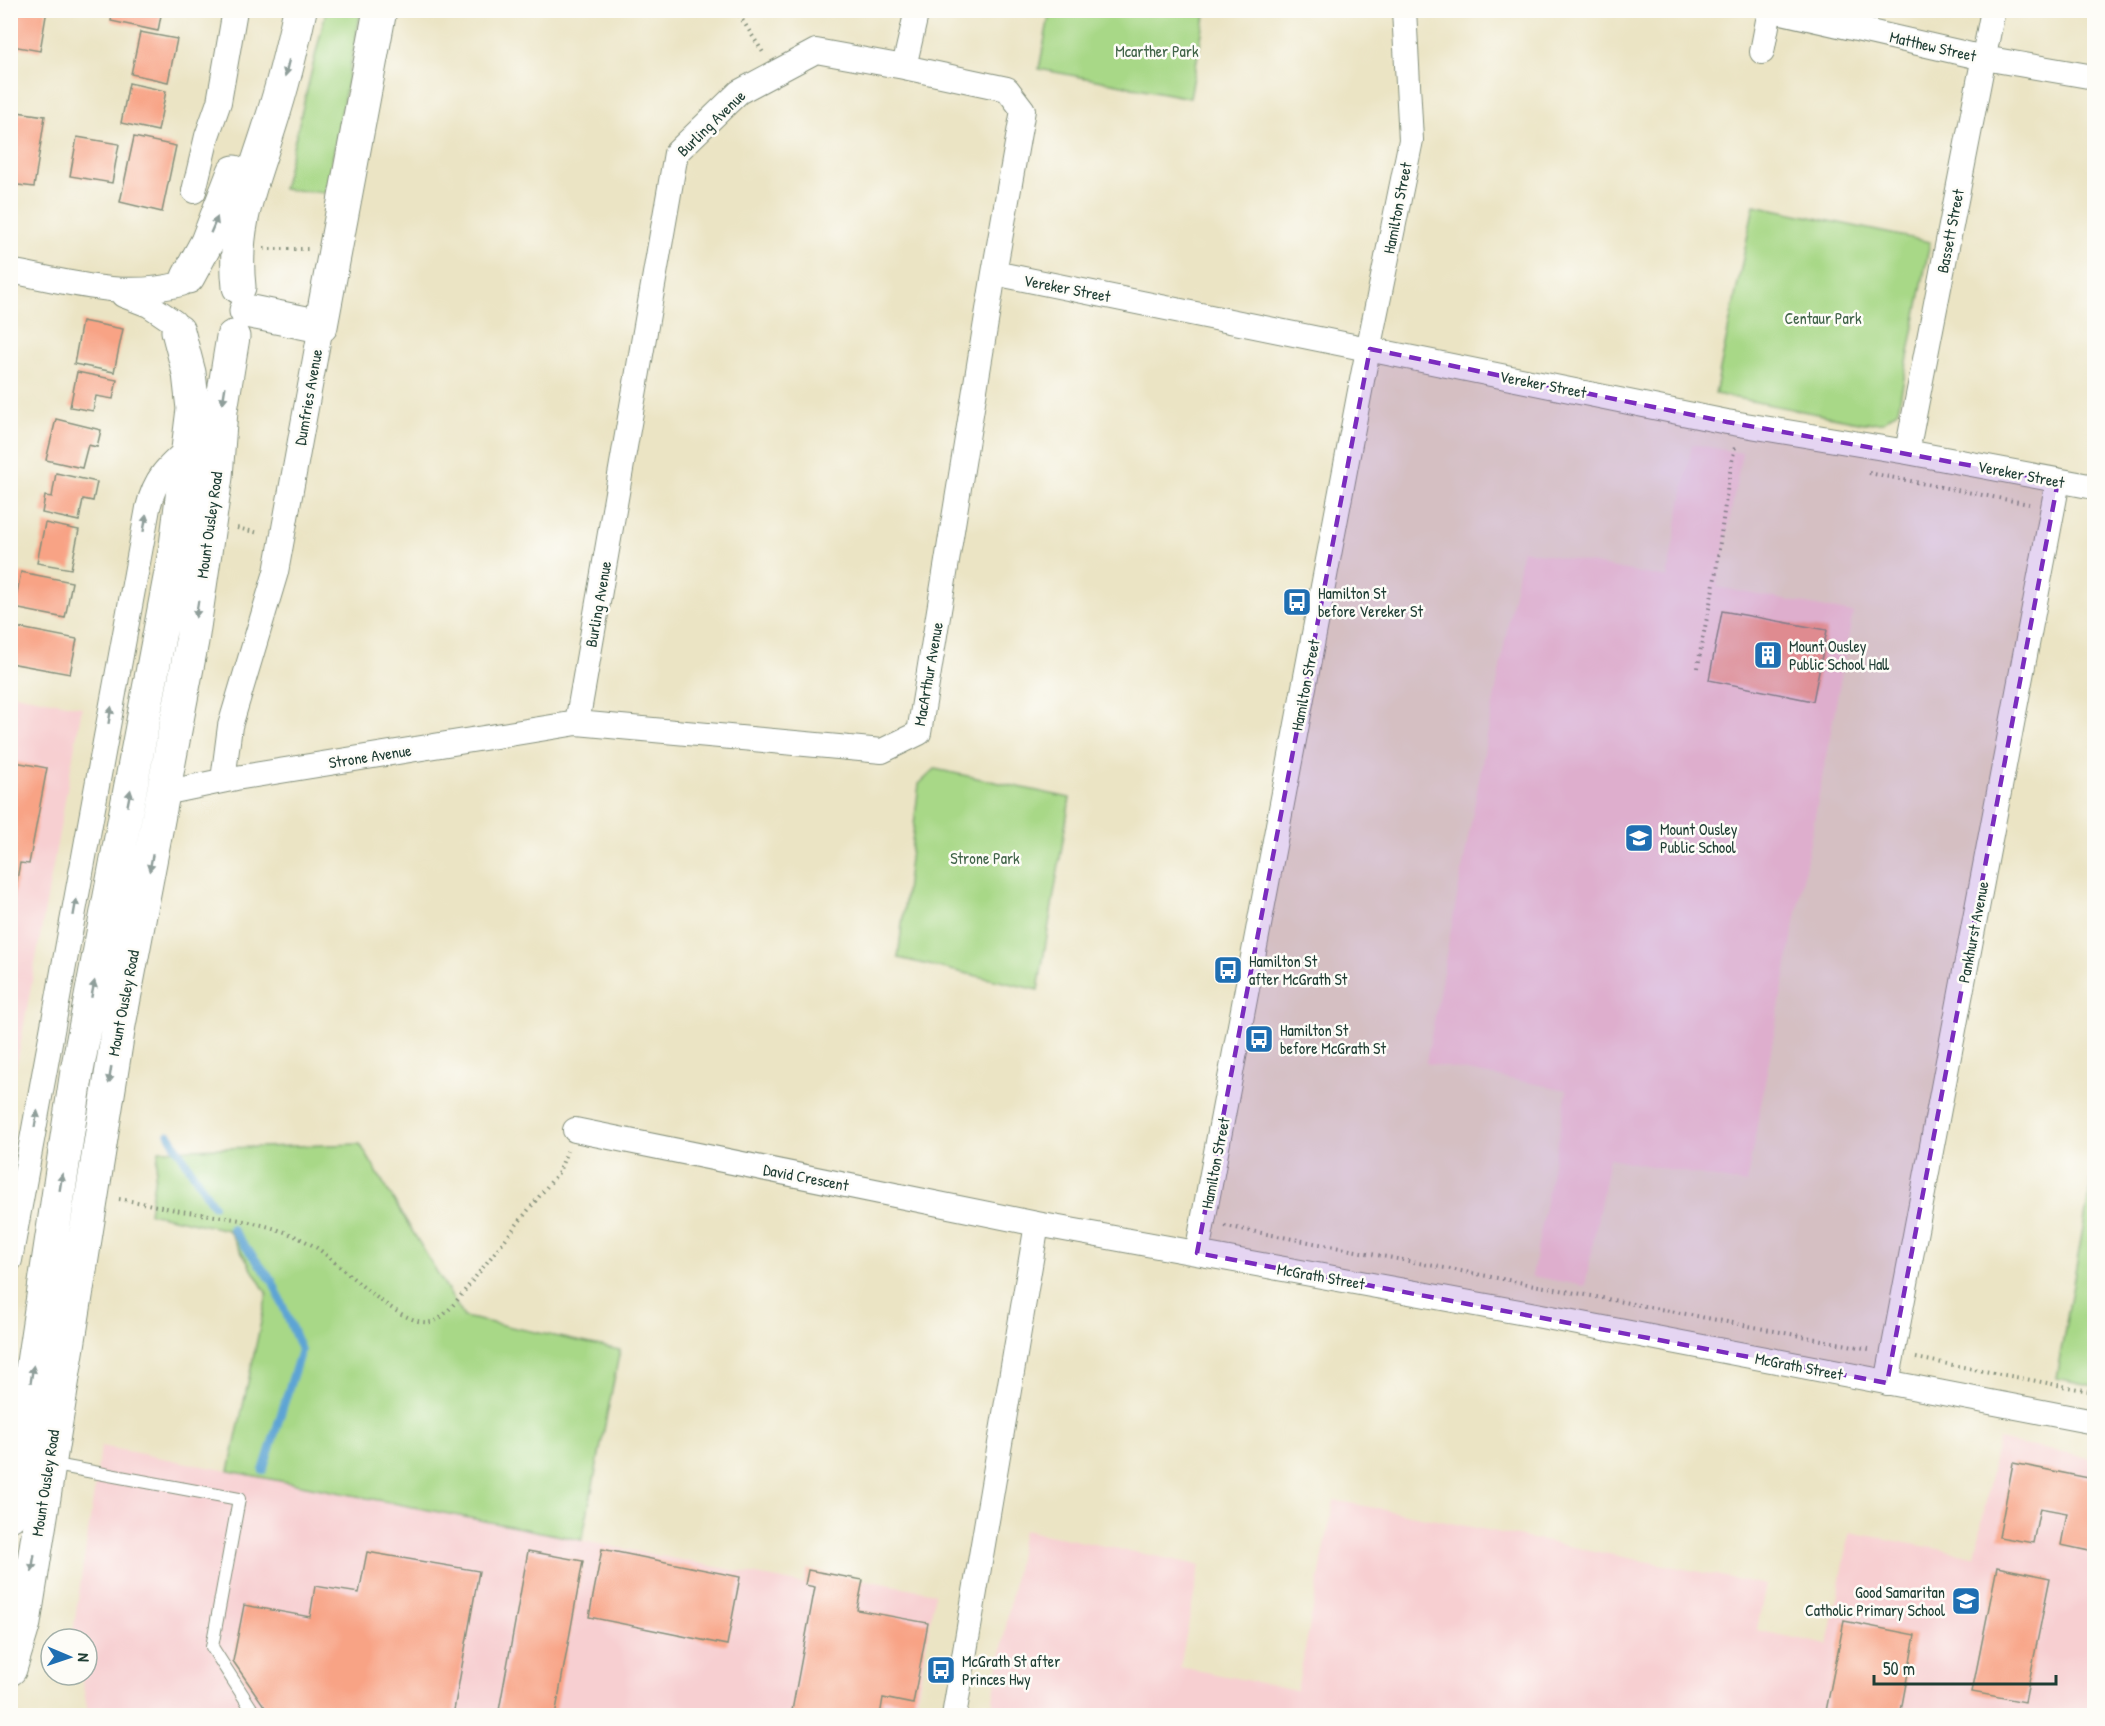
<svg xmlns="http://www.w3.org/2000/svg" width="2105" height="1726" font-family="'Patrick Hand',sans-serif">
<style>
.built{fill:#f7cfd1}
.green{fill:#a8d887;stroke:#648a5e;stroke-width:1.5}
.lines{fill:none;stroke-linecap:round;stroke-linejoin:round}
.stream{stroke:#5da4d4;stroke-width:8}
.building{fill:#f8a385}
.lane-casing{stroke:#85907c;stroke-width:14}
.street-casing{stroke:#85907c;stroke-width:26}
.secondary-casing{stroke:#85907c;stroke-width:35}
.primary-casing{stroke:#85907c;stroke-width:35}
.path{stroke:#85907c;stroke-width:4;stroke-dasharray:1.5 4.5;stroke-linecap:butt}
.lane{stroke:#fff;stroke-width:12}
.street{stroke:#fff;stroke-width:24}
.secondary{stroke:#fff;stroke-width:33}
.primary{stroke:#fff;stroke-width:33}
.oneway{fill:#8f9e9a}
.marked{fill:#7b2cbf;fill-opacity:0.2;stroke:#7b2cbf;stroke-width:4.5;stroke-dasharray:12 8;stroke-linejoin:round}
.labels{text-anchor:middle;stroke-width:5;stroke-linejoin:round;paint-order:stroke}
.street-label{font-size:16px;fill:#1f3d34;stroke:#fdfcf7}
.park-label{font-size:16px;fill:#416449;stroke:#fdfcf7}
.poi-label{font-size:16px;fill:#1f3d34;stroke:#fdfcf7;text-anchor:start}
</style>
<rect width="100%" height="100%" fill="#fdfcf7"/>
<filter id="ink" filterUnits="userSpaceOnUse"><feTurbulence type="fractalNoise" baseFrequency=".0167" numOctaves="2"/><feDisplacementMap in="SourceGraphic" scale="12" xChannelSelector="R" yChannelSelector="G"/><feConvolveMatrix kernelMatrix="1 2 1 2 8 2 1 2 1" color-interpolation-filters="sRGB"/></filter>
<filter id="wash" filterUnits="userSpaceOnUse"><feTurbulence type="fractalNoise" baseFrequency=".008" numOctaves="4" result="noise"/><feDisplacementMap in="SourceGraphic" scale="24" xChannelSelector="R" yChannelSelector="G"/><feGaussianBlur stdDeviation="1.35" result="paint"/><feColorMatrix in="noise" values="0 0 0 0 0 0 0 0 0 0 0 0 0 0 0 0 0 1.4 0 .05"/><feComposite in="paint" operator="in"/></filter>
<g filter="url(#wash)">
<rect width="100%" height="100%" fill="#ebe4c4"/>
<path class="built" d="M 1692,444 L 1742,453 L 1717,587 L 1853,613 L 1746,1184 L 1609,1158 L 1585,1286 L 1532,1276 L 1567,1090 L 1426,1063 L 1522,550 L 1667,578 Z
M 10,693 L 82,707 L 11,1096 L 10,1096 Z
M 1998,1440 L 2094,1459 L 2094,1715 L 990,1716 L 1023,1530 L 1200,1565 L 1180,1667 L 1297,1690 L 1334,1500 L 1766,1585 L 1757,1630 L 1828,1645 L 1850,1532 L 1975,1556 Z
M 101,1446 L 803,1584 L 807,1569 L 935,1593 L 914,1716 L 91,1715 L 88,1713 L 81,1675 L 87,1675 L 87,1639 L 74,1639 L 73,1632 Z"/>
<path class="green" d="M 326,11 L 361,11 L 326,193 L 283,189 Z
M 1050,11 L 1206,11 L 1190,98 L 1039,69 Z
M 1754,205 L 1930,242 L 1898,410 L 1883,422 L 1863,423 L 1715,394 Z
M 935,769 L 1070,798 L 1038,990 L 898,958 L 919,784 Z
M 360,1144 L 464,1317 L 620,1350 L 582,1540 L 229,1471 L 267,1294 L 228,1230 L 149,1213 L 159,1150 Z
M 2094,1167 L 2094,1386 L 2056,1378 Z"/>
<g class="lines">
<path class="stream" d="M 169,1135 L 213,1205
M 232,1229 L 273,1282 L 301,1350 L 263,1471"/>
</g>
<g id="blocks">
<path class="building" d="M 10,10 L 47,10 L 40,51 L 12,46 L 17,16 L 10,15 Z
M 113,10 L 162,10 L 158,31 L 111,21 Z
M 140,32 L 177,39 L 168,82 L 131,74 Z
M 129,83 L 166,91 L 158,131 L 121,123 Z
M 10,111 L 45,116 L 34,187 L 10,184 Z
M 77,137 L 119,144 L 112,183 L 70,176 Z
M 134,137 L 176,146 L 162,212 L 120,202 Z
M 82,321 L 123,329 L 114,372 L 74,364 Z
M 77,372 L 117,380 L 113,399 L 96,396 L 93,411 L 70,407 Z
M 56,419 L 101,430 L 97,447 L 88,445 L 82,468 L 46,460 Z
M 56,473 L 97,482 L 93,501 L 83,499 L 79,521 L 42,513 L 45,496 L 52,497 Z
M 45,523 L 79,530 L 71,569 L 37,563 Z
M 21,572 L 72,582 L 65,618 L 14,608 Z
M 1722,611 L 1827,630 L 1813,701 L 1709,680 Z
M 10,626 L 77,639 L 70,674 L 10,663 Z
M 10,761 L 47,768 L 29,864 L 20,863 L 12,906 Z
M 2013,1463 L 2094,1479 L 2094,1552 L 2061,1545 L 2067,1513 L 2040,1508 L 2033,1543 L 1999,1537 Z
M 602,1549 L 740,1577 L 727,1645 L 589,1617 Z
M 528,1551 L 583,1561 L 555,1716 L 498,1716 Z
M 367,1552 L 479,1571 L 453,1716 L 271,1716 L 233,1661 L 244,1605 L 310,1617 L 315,1586 L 359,1593 Z
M 1997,1567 L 2050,1578 L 2025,1702 L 1972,1692 Z
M 808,1570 L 863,1580 L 857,1610 L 928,1623 L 913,1704 L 883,1698 L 880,1716 L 791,1716 L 815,1587 L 805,1585 Z
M 1844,1621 L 1915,1635 L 1900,1716 L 1825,1716 Z"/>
</g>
</g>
<g filter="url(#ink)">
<use href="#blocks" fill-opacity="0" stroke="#85907c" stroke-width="1.5"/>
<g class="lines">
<g class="lane-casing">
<path id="lane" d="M 50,1464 L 239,1499 L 212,1647 L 256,1716"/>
</g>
<g class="street-casing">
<path id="street" d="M 1773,10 L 1984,58 L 2094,77
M 1762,52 L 1770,10
M 904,67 L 917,10
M 194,191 L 207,136 L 219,102 L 235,10
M 10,271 C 69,282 122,299 181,284
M 994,273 L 1727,422 L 1907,452 L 2094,487
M 123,295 L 149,305 L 174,322
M 1907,452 L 1993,10
M 223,780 L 230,726 L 276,572 L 321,326
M 164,793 L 236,778 L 577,723 L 882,751 L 919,733 L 994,273 L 1023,110 L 1007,89 L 904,67 L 816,51 L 739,92 L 676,153 L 577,723
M 575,1130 L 1037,1224
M 1197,1253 L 1363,375 L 1411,140 L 1404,10
M 10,1260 L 148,508 C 155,478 167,467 189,448
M 1887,1383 L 2058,481
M 954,1716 L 1037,1224 L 1536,1315 L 2094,1422"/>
</g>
<g class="secondary-casing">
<path id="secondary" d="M 246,311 L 321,326 L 380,10"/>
</g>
<g class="primary-casing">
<path id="primary" d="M 188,277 L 207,242 L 234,172
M 239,287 C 232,223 253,181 271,122 C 283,85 292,48 300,10
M 10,1515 L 77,1071 L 176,546 L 193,409 L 189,373 L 178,331
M 10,1669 L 24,1623 L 119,1025 L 192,641 L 216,477 L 221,410 L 233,337"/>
</g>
<path class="path" d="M 736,10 L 764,54
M 264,249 L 308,249
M 1869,473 L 2029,504
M 237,528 L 259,533
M 1698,668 C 1702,635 1711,604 1716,571 C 1722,530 1726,488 1735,447
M 119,1199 C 140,1202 160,1207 181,1211 C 227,1218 277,1222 317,1248 C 341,1264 407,1336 437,1320 C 449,1313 467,1287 477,1275 C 504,1241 531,1206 559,1172 L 567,1151
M 1225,1226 L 1869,1349
M 1916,1358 L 2094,1392"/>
<use href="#lane" class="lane"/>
<use href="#street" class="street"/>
<use href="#secondary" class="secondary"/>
<use href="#primary" class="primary"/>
</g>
<defs><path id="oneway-solid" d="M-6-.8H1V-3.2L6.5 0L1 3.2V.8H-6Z" transform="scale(1.5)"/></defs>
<g class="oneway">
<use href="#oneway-solid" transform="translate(287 68) rotate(104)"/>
<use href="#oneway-solid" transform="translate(214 225) rotate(-67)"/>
<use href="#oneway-solid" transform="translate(224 395) rotate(99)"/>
<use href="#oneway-solid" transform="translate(145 523) rotate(-80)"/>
<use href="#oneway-solid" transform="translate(197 609) rotate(99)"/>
<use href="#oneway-solid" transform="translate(110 715) rotate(-80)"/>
<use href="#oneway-solid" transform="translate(129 798) rotate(-79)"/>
<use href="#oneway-solid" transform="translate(151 863) rotate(101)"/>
<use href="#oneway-solid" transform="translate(75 907) rotate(-80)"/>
<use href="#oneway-solid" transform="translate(93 989) rotate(-79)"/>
<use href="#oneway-solid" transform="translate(110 1075) rotate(99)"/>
<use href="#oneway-solid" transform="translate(36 1119) rotate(-80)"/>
<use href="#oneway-solid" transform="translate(61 1182) rotate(-81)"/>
<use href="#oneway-solid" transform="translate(32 1374) rotate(-81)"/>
<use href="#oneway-solid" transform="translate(33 1563) rotate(99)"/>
</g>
</g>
<path class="marked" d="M 1370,349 L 1727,422 L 2058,481 L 1887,1383 L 1197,1253 Z"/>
<defs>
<g id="bus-square" transform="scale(1.5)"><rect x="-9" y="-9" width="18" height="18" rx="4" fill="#1f6fb2" stroke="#fdfcf7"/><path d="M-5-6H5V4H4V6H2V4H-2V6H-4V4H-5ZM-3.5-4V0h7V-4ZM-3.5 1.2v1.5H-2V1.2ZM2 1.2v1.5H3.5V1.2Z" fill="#fff"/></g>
<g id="building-square" transform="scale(1.5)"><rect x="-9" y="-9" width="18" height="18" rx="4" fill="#1f6fb2" stroke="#fdfcf7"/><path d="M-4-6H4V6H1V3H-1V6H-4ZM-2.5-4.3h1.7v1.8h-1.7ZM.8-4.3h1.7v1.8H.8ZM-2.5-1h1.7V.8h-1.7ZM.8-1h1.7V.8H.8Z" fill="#fff"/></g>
<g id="school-square" transform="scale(1.5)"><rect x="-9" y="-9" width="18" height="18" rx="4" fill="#1f6fb2" stroke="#fdfcf7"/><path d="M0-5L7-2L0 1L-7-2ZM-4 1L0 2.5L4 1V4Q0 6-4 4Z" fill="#fff"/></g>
</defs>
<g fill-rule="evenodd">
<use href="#bus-square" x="1297" y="602"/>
<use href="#building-square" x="1768" y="655"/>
<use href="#school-square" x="1639" y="838"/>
<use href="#bus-square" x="1228" y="970"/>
<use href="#bus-square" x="1259" y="1039"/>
<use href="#school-square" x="1966" y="1601"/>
<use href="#bus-square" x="941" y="1670"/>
</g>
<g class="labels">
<g class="street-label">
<text transform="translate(1933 46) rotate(13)" y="6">Matthew Street</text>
<text transform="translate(711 123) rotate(-44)" y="6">Burling Avenue</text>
<text transform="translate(1397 208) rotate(-79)" y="6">Hamilton Street</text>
<text transform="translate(1950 231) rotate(-79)" y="6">Bassett Street</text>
<text transform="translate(1067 288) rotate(11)" y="6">Vereker Street</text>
<text transform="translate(1543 384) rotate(11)" y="6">Vereker Street</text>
<text transform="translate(308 397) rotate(-80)" y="6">Dumfries Avenue</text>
<text transform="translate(2021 474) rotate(11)" y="6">Vereker Street</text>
<text transform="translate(209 525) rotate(-82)" y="6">Mount Ousley Road</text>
<text transform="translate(598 604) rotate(-80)" y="6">Burling Avenue</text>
<text transform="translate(928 674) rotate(-80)" y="6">MacArthur Avenue</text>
<text transform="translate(1305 685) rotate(-79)" y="6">Hamilton Street</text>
<text transform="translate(370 756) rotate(-9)" y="6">Strone Avenue</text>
<text transform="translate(1973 932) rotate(-79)" y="6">Pankhurst Avenue</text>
<text transform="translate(123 1003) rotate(-79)" y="6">Mount Ousley Road</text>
<text transform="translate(1215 1163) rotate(-79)" y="6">Hamilton Street</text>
<text transform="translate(806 1177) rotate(11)" y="6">David Crescent</text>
<text transform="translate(1321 1276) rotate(10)" y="6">McGrath Street</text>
<text transform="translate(1799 1366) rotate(11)" y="6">McGrath Street</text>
<text transform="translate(45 1483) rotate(-81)" y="6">Mount Ousley Road</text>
</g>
<g class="park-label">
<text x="1157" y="57">Mcarther Park</text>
<text x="1823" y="324">Centaur Park</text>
<text x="985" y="864">Strone Park</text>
</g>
<g class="poi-label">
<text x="1318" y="599">Hamilton St<tspan x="1318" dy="18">before Vereker St</tspan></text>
<text x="1789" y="652">Mount Ousley<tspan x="1789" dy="18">Public School Hall</tspan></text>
<text x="1660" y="835">Mount Ousley<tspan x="1660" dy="18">Public School</tspan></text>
<text x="1249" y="967">Hamilton St<tspan x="1249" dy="18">after McGrath St</tspan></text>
<text x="1280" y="1036">Hamilton St<tspan x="1280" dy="18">before McGrath St</tspan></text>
<text x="1945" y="1598" text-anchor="end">Good Samaritan<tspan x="1945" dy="18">Catholic Primary School</tspan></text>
<text x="962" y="1667">McGrath St after<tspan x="962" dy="18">Princes Hwy</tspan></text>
</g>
</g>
<rect width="2105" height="1726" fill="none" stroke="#fdfcf7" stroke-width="36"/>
<g transform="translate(69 1657) rotate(92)"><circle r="28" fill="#fdfcf7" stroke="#a4b0a9" stroke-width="1.5"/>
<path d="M0-4.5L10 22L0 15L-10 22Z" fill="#1f6fb2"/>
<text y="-9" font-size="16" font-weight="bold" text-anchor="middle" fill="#1f3d34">N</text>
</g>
<path d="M1874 1675v9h182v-9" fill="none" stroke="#1f3d34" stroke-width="3"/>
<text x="1883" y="1675" font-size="18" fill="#1f3d34" stroke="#fdfcf7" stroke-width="4.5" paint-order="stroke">50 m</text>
</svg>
